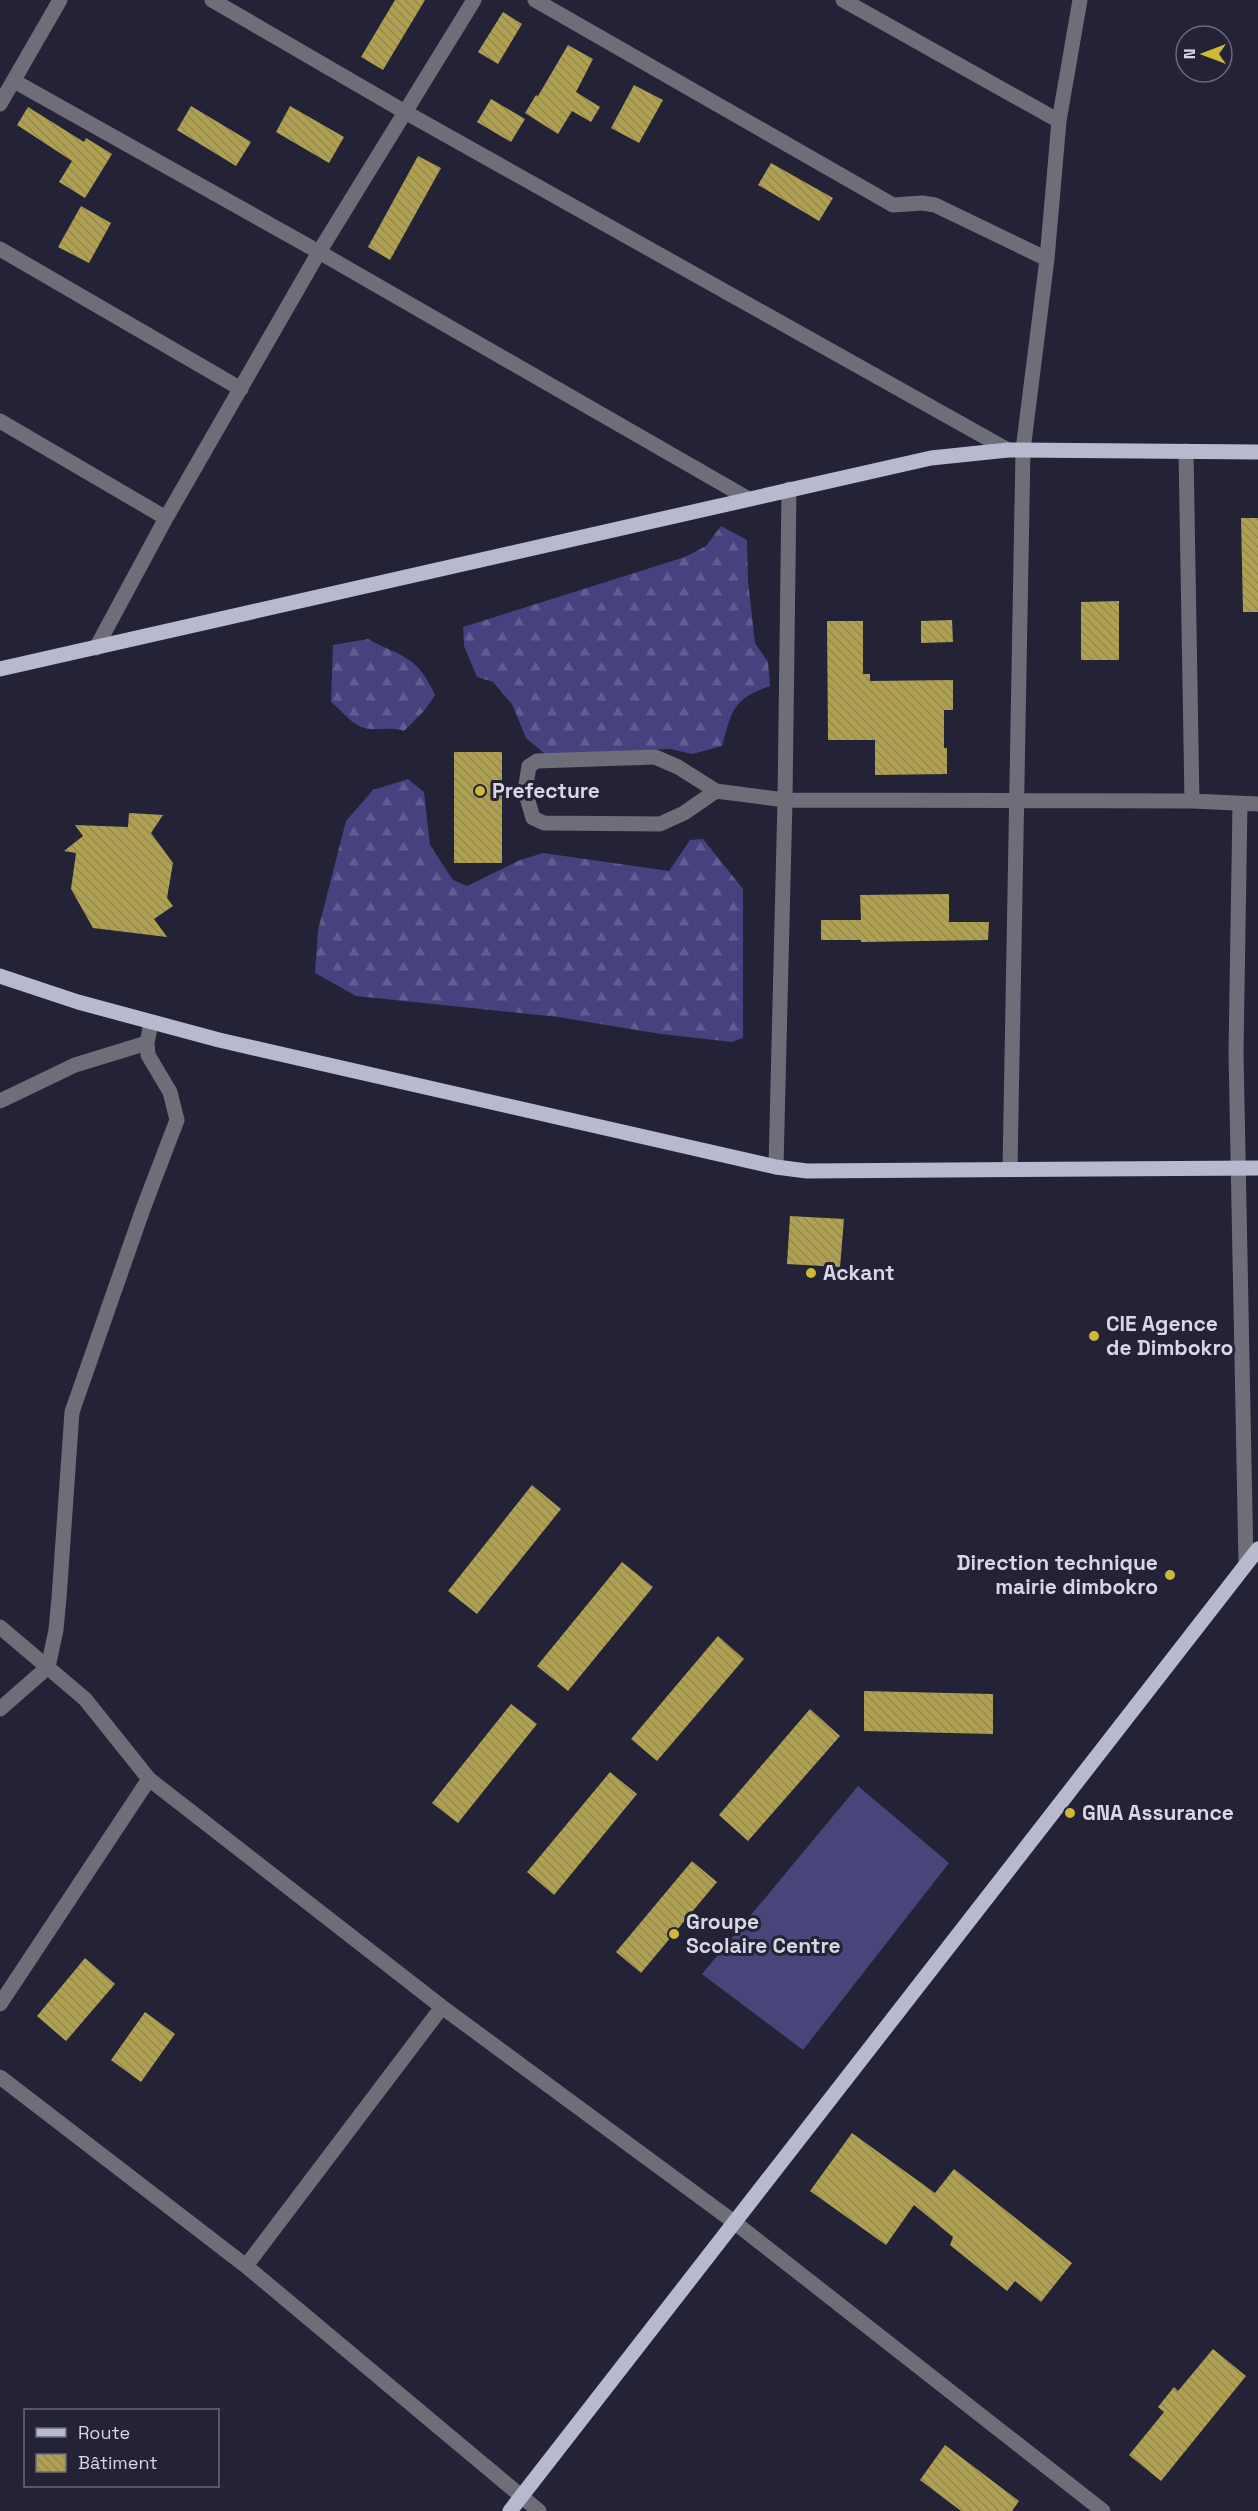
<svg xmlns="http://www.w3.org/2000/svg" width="1258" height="2511" font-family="'Space Grotesk',sans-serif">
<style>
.forest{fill:url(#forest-firs)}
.pitch{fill:#49457a}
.building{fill:url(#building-back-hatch)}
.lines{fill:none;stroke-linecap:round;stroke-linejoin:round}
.minor{stroke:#6e6e79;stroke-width:15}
.major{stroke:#b8b9cf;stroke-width:15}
.poi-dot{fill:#cfb837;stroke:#232236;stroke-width:2}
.labels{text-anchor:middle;stroke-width:6;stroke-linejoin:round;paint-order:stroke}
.poi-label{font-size:21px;font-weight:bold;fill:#d7d7e5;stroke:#232236;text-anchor:start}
</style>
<defs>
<pattern id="forest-firs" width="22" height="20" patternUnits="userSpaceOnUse" patternTransform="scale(1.5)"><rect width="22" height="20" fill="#47417f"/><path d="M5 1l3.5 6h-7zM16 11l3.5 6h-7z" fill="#615c91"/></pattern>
<pattern id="building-back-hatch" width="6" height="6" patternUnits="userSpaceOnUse" patternTransform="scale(1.5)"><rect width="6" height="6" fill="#b0a152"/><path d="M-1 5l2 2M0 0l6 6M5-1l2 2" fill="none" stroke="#94894f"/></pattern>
</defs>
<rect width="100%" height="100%" fill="#232236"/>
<path class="forest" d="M 721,526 L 747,540 L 748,581 L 755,643 L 768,662 L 770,686 C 732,699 732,711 722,746 L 692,754 L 670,749 L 545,754 L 526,738 L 512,704 L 493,682 L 477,677 L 464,646 L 463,627 L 685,557 L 706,546 Z
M 368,639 C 403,658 417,655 435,695 L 424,711 L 404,731 C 390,726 375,732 361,727 C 351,723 340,709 331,702 L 333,645 Z
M 408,779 L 424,792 L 430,845 L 453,880 L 467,886 L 520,860 L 543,853 L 669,871 L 690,840 L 703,839 L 743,889 L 743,1038 L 732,1042 L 661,1034 L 558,1017 L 356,996 L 315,973 L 318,930 L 346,821 L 373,790 Z"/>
<path class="pitch" d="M 858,1786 L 949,1863 L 803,2050 L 702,1974 Z"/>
<path class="building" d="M 395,0 L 425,0 L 383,70 L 361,57 Z
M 503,12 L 522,24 L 498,64 L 478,52 Z
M 568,45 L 593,59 L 576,92 L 600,107 L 591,122 L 572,111 L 558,134 L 525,113 L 536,95 L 538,96 Z
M 634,85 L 663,100 L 639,143 L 611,128 Z
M 491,99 L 525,119 L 511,142 L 477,122 Z
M 191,106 L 251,142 L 236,166 L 177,130 Z
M 290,106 L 344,137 L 329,163 L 276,132 Z
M 28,107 L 84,142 L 86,138 L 112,154 L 85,198 L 59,182 L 72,161 L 17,125 Z
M 418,156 L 441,168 L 390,260 L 368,247 Z
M 771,163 L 833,198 L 819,221 L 758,185 Z
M 81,206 L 111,223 L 89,263 L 58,247 Z
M 1241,518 L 1258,518 L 1258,612 L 1243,612 Z
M 1119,601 L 1119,660 L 1081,660 L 1081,602 Z
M 952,620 L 953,642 L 921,643 L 921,621 Z
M 827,621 L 863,621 L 863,674 L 870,674 L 870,681 L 953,680 L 953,710 L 944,710 L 944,748 L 947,748 L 947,774 L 875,775 L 875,740 L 828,740 Z
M 454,752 L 502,752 L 502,863 L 454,863 Z
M 129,813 L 163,815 L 151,833 L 173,863 L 167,898 L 173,906 L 154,919 L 167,937 L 93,928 L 71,889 L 76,853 L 64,851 L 83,836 L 75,825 L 128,827 Z
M 949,894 L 949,922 L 989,922 L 988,940 L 861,942 L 861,940 L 821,940 L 821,920 L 861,920 L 860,895 Z
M 790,1216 L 844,1219 L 840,1267 L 787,1264 Z
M 532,1485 L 561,1509 L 477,1614 L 448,1591 Z
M 622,1562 L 653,1587 L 568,1691 L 537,1666 Z
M 718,1636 L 744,1659 L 657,1761 L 631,1739 Z
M 864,1691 L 993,1694 L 993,1734 L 864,1731 Z
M 511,1704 L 537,1724 L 458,1823 L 432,1803 Z
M 810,1709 L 840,1736 L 748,1841 L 719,1815 Z
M 610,1772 L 637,1794 L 554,1895 L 527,1872 Z
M 692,1861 L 717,1882 L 641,1973 L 616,1952 Z
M 85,1958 L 115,1984 L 66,2041 L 37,2016 Z
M 145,2012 L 175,2034 L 141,2082 L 111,2060 Z
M 852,2133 L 935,2193 L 954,2169 L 1072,2263 L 1041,2302 L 1015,2281 L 1007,2291 L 950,2245 L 953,2237 L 914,2205 L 886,2245 L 810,2191 Z
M 1213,2349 L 1246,2376 L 1161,2481 L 1129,2455 L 1164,2412 L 1158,2407 L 1174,2387 L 1178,2391 Z
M 945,2445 L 1019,2501 L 1012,2511 L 961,2511 L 920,2480 Z"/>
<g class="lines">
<path class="minor" d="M 212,0 L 405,112 L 1008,450
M 535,0 L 893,205 L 922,203 L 935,205 L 1047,259
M 843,0 L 1059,121
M 14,81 L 319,252 L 747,498
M 0,104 L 60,0
M 0,249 L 241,389
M 0,421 L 166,518
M 1186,451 L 1192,801
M 96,648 L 166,518 L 319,252 L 474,0
M 716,791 L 684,813 L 660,824 L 544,823 L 533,818 L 525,791 L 529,766 L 537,761 L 655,757 L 678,767 L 716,791 L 785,800 L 1192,801 L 1258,804
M 1240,804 L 1236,1052 L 1246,1564
M 0,1101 L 75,1065 L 147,1043
M 776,1167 L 785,800 L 789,489
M 1010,1169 L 1023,450 L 1047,259 L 1059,121 L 1080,0
M 0,1627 L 85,1699 L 149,1779 L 442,2007 L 734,2222 L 1103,2511
M 0,1709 L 48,1667 L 56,1630 L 59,1598 L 72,1412 L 143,1209 L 177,1120 L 170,1092 L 148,1055 L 147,1043 L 151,1023
M 0,2004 L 149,1779
M 0,2077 L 246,2266 L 539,2511
M 246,2266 L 442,2007"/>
<path class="major" d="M 0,669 L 931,458 L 1008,450 L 1258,452
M 0,976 L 78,1002 L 219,1040 L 776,1167 L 807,1171 L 1258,1168
M 510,2511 L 1258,1549"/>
</g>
<g class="poi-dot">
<circle cx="480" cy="791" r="6"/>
<circle cx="811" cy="1273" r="6"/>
<circle cx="1094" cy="1336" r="6"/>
<circle cx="1170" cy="1575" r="6"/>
<circle cx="1070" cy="1813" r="6"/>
<circle cx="674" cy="1934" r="6"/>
</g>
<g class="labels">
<g class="poi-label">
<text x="492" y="798">Prefecture</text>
<text x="823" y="1280">Ackant</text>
<text x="1106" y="1331">CIE Agence<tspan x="1106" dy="24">de Dimbokro</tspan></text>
<text x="1158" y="1570" text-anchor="end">Direction technique<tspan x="1158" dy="24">mairie dimbokro</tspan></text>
<text x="1082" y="1820">GNA Assurance</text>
<text x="686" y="1929">Groupe<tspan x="686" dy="24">Scolaire Centre</tspan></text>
</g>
</g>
<rect x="24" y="2409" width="195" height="78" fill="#232236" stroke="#6b6a7c" stroke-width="1.5"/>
<rect x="36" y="2428" width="30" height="9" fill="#b8b9cf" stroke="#6b6a7c" stroke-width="1.5"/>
<text x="78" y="2439" font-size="18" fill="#d7d7e5">Route</text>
<rect x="36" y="2454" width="30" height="18" fill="url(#building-back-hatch)" stroke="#6b6a7c" stroke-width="1.5"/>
<text x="78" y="2469" font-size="18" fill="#d7d7e5">Bâtiment</text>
<g transform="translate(1204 54) rotate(270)"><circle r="28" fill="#232236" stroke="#6b6a7c" stroke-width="1.5"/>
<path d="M0-4.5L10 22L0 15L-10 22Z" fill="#cfb837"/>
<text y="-9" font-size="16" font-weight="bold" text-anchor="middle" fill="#d7d7e5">N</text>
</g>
</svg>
